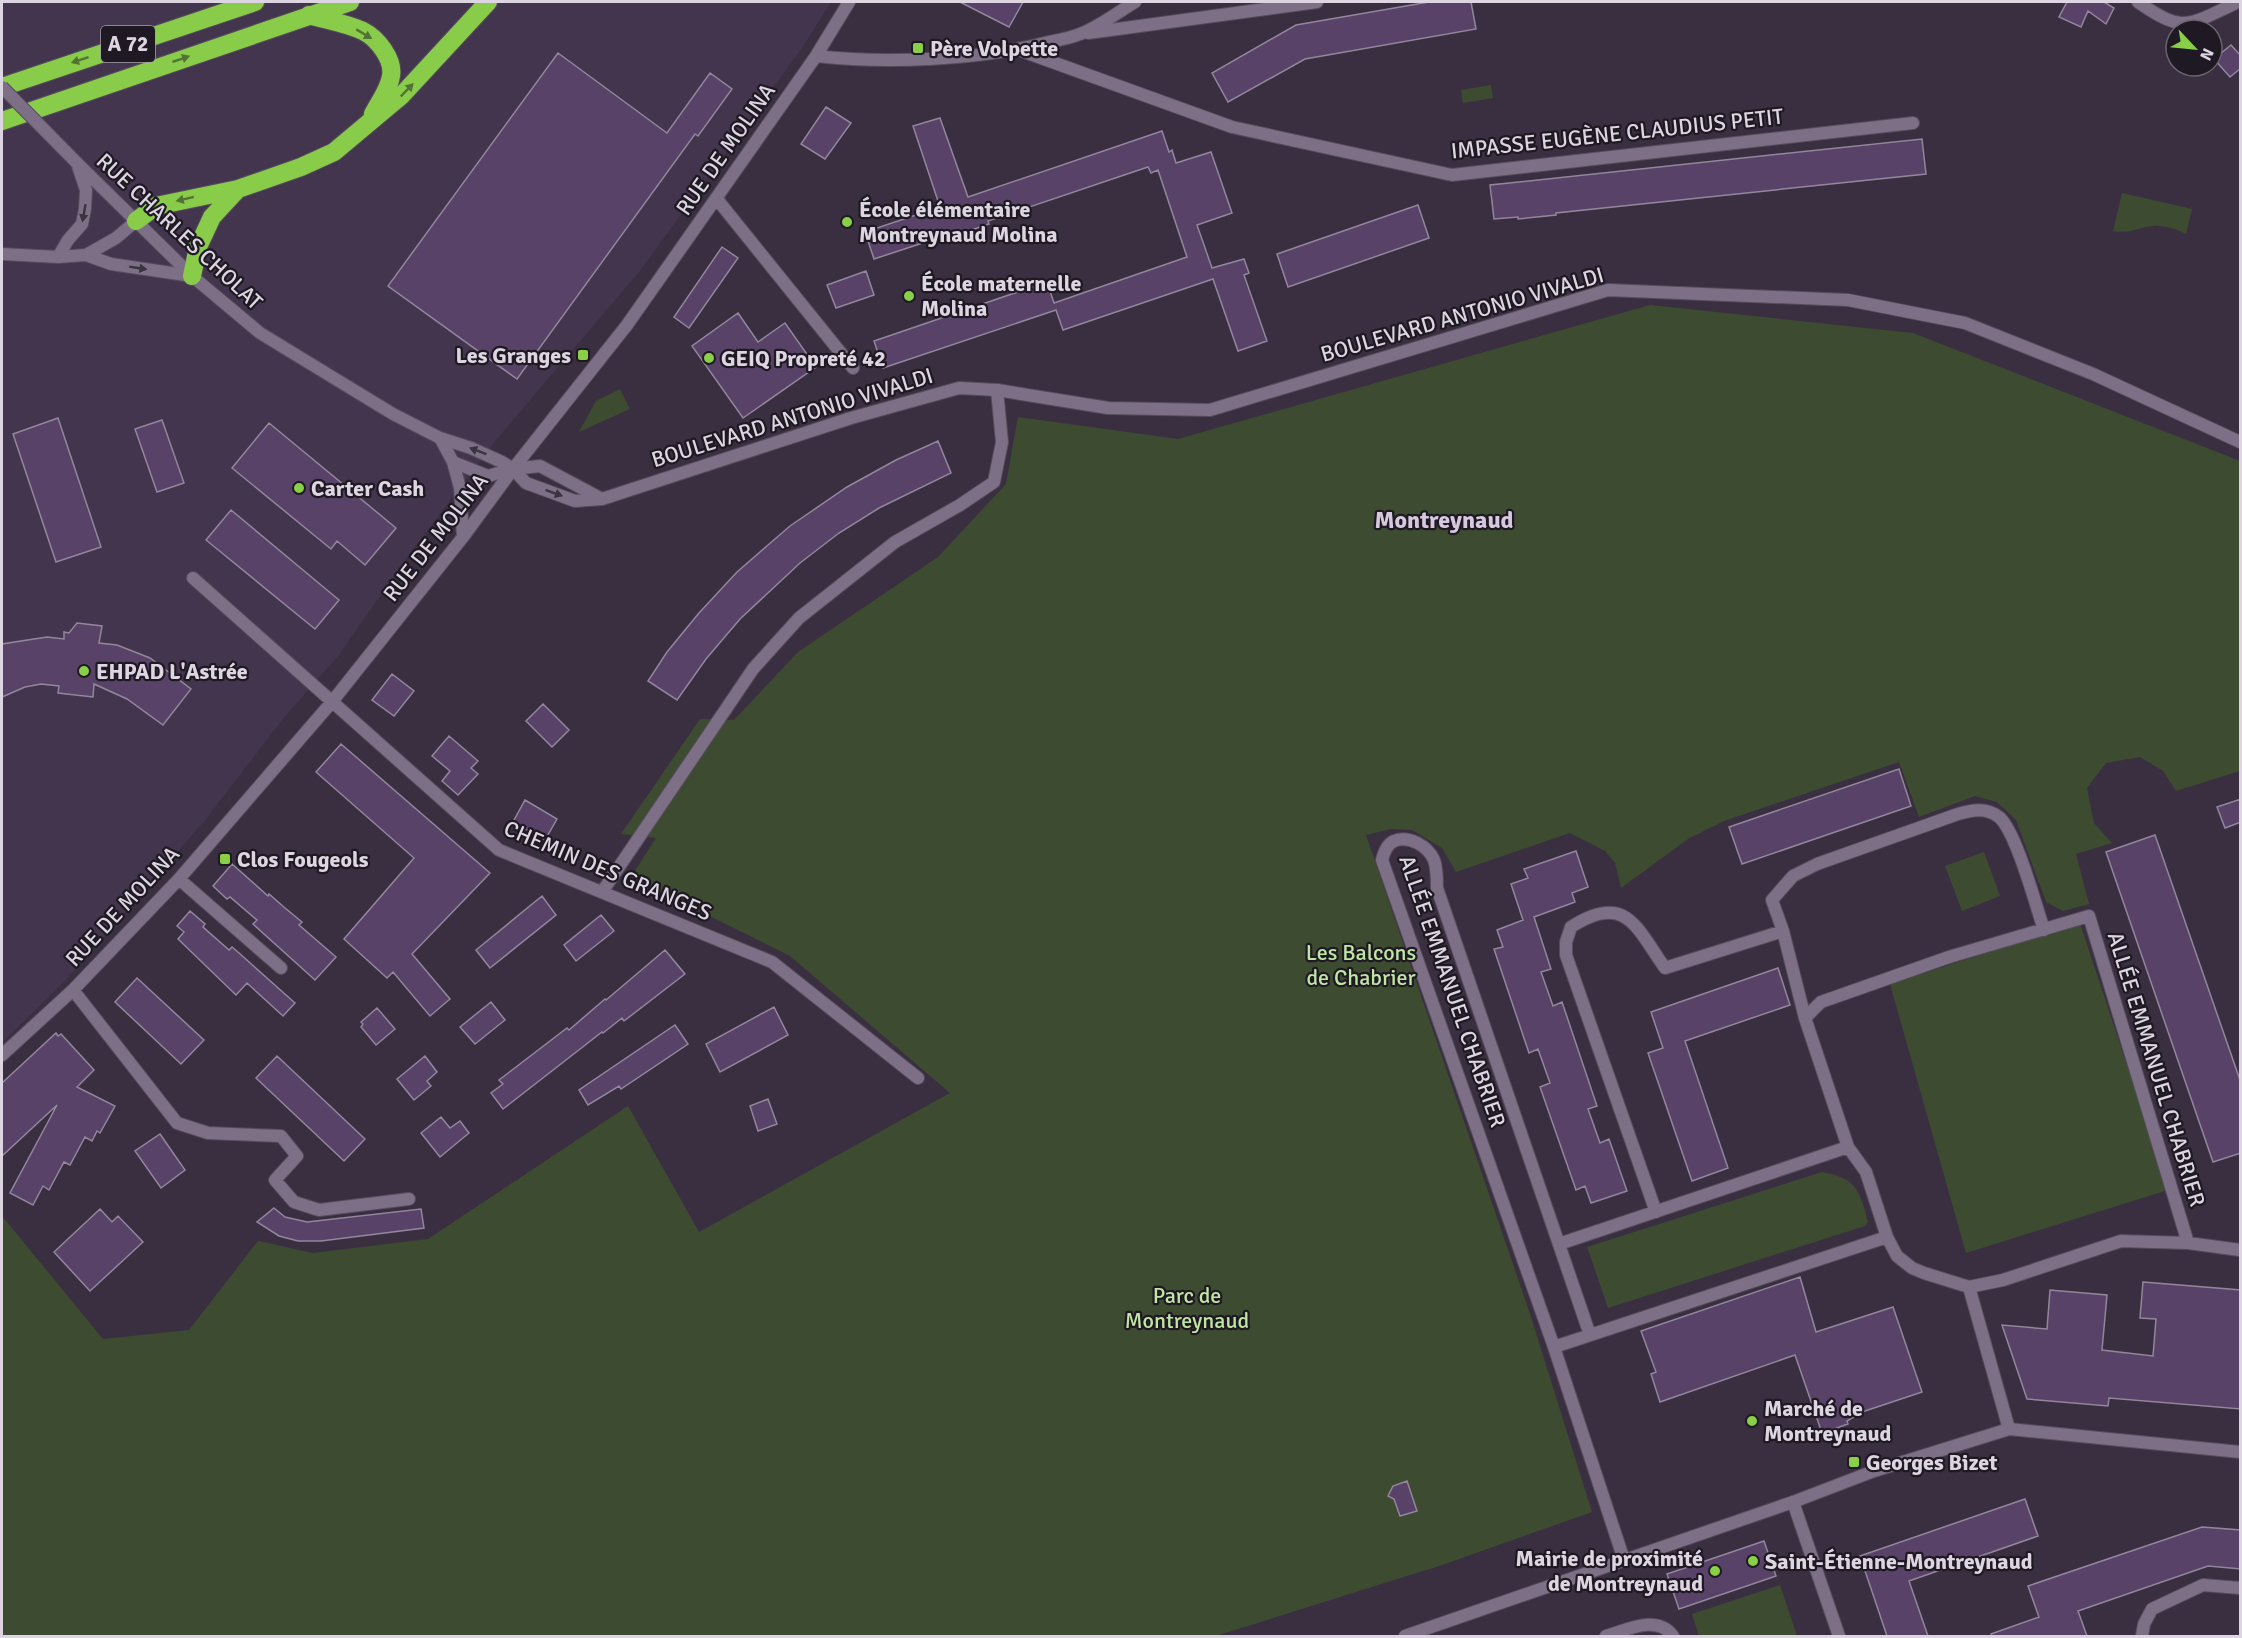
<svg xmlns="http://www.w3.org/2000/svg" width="2242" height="1638" font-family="Signika,sans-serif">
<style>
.built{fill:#43354d}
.green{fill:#3d4c31}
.building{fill:#584268;stroke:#93869c;stroke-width:1.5}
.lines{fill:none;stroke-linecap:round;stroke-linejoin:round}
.minor-casing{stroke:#564c5c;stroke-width:14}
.tertiary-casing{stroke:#564c5c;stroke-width:14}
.motorway-casing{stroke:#564c5c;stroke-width:20}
.minor{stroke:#7d7086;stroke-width:12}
.tertiary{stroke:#7d7086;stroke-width:12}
.motorway{stroke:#88cc49;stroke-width:18}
.tertiary-bridge-casing{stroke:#564c5c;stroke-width:14;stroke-linecap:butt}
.tertiary-bridge{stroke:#7d7086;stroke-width:12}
.oneway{fill:#537236}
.oneway2{fill:#3a3340}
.poi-dot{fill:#89cf48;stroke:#1e1922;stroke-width:2}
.labels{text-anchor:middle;stroke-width:4.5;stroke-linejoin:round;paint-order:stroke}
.shield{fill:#1e1922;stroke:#a49da8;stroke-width:1.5}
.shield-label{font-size:21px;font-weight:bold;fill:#ddd6e2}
.poi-label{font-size:22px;font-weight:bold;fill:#ddd6e2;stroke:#1e1922;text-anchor:start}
.street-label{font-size:22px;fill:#ddd6e2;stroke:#1e1922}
.park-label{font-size:22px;fill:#c0e6a4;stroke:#1e1922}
.neighbourhood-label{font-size:24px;font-weight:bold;fill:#d5c8df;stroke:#1e1922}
</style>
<rect width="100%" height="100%" fill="#392f41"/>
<path class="built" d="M 2,2 L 831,2 L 802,48 L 639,272 L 496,440 L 411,552 L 338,656 L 282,720 L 206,819 L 64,982 L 2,1043 Z"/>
<path class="green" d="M 1491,85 L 1493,98 L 1463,103 L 1461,90 Z
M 2122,193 L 2192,209 L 2186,234 C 2176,229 2164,225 2152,226 C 2138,228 2128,234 2113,231 Z
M 1650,305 L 1913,333 L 2240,461 L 2240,771 L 2176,791 L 2163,771 L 2140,757 L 2106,763 L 2087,788 L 2094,823 L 2112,843 L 2076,854 L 2089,904 L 2063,911 L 2046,902 L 2016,820 L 1997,802 L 1975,796 L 1919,817 L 1899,762 L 1724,821 L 1688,839 L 1621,888 L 1615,863 L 1605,851 L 1570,833 L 1456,872 L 1442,848 L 1412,830 L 1391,829 L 1366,835 L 1530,1314 L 1592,1512 L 1442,1565 L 1216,1636 L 2,1636 L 2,1216 L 103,1339 L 189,1330 L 258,1241 L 313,1253 L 428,1239 L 628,1106 L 699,1232 L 950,1093 L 790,956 L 631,877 L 656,838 L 621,834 L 700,719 L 734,720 L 798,652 L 938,557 L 1006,484 L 1018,417 L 1178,439 Z
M 620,389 L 630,409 L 579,432 L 596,401 Z
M 1984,852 L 2000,896 L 1962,911 L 1945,866 Z
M 2080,923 L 2168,1190 L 1966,1253 L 1890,984 Z
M 1822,1172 C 1857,1178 1860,1191 1868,1222 L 1865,1226 L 1608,1308 L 1587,1247 Z
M 1780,1585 L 1797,1636 L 1699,1636 L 1692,1614 Z"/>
<path class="building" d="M 960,2 L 1023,2 L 1009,27 Z
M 1429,2 L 1471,2 L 1476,29 L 1305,59 L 1228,102 L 1212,73 L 1296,25 Z
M 2067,2 L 2104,2 L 2114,8 L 2106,24 L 2088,11 L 2081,27 L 2059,17 Z
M 2231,45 L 2241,56 L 2241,68 L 2230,77 L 2214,59 Z
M 558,53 L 667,133 L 710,73 L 732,89 L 698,136 L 695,134 L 517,379 L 388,286 Z
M 826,107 L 851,123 L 825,159 L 801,144 Z
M 940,118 L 968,197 L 1162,131 L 1169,152 L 1172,150 L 1176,163 L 1211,152 L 1232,213 L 1197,225 L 1212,268 L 1244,259 L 1249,273 L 1244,275 L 1267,341 L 1238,351 L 1213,279 L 1063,330 L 1056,310 L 883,368 L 874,341 L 1047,282 L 1054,303 L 1187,257 L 1158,170 L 1151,173 L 1148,167 L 988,221 L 989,224 L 939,241 L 938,238 L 874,259 L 865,232 L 940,207 L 913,126 Z
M 1922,139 L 1926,174 L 1556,213 L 1556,215 L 1518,219 L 1518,217 L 1494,219 L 1490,185 Z
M 1418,205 L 1429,238 L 1288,287 L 1277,254 Z
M 722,247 L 738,258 L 689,328 L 674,317 Z
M 866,271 L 874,295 L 836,308 L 827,285 Z
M 738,313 L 758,342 L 785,323 L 816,367 L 743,418 L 692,346 Z
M 58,418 L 101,547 L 56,562 L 13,434 Z
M 162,420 L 184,483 L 157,492 L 135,429 Z
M 269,423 L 396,528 L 365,565 L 337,541 L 331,549 L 232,468 Z
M 938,441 L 951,473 L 879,508 L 839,533 L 800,563 L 740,619 L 706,659 L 677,700 L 648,681 L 667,652 L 699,613 L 737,572 L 768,545 L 790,526 L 847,487 L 896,460 Z
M 231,510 L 339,600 L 315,629 L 206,540 Z
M 77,623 L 102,626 L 99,643 L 117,645 L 150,658 L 191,689 L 163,725 L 127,699 L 94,684 L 93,697 L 58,693 L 59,686 L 41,684 L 25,687 L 2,697 L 2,644 L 47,637 L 64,639 L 64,632 L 69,633 Z
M 392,674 L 414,691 L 394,716 L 372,700 Z
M 543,704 L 569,730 L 552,747 L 526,721 Z
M 449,736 L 478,761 L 471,768 L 478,774 L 458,795 L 442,781 L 450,771 L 432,756 Z
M 341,744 L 490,873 L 412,954 L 450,999 L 430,1016 L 393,972 L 387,978 L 344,939 L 414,858 L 316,772 Z
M 1899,769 L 1911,806 L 1742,864 L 1729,827 Z
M 2241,799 L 2241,822 L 2225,828 L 2217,807 Z
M 525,800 L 557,819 L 545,840 L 513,822 Z
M 2155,835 L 2241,1083 L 2241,1153 L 2213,1162 L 2106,852 Z
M 1576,851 L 1588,887 L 1572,893 L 1575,902 L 1534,917 L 1551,969 L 1541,972 L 1553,1006 L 1562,1002 L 1597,1106 L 1588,1109 L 1600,1143 L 1609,1139 L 1627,1191 L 1591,1203 L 1585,1186 L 1576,1190 L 1540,1087 L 1550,1083 L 1538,1049 L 1529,1053 L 1494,949 L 1503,947 L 1497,930 L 1523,920 L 1511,884 L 1528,878 L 1524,869 Z
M 232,864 L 268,896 L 269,894 L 285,908 L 302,922 L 299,925 L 336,957 L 315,980 L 253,924 L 257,920 L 230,897 L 227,899 L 213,886 Z
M 542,896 L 556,915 L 490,968 L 476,950 Z
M 190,911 L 205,924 L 203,927 L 229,950 L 232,947 L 239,953 L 295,1003 L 283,1016 L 247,983 L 236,995 L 178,939 L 184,932 L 177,926 Z
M 601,915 L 614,931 L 576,961 L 564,945 Z
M 665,950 L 685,974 L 624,1021 L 622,1018 L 603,1033 L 602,1032 L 503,1109 L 491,1093 L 503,1084 L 499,1080 L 567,1028 L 569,1030 L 605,999 L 606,1000 Z
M 1778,968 L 1790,1005 L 1685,1041 L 1728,1168 L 1692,1181 L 1648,1053 L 1663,1048 L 1651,1012 Z
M 137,978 L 204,1040 L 181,1064 L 115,1002 Z
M 491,1002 L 505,1020 L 475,1044 L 460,1027 Z
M 774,1007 L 788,1035 L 720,1072 L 706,1044 Z
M 377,1008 L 395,1029 L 376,1045 L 361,1027 L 363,1024 L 361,1022 Z
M 675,1025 L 688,1044 L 621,1089 L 619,1086 L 588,1105 L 579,1090 Z
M 56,1033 L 58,1036 L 61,1034 L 94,1070 L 77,1087 L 115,1106 L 100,1133 L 97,1131 L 92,1141 L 85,1137 L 70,1165 L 64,1162 L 49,1190 L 43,1186 L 33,1205 L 10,1193 L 57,1105 L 2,1156 L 2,1083 Z
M 277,1056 L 365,1139 L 344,1161 L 256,1078 Z
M 425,1056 L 437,1072 L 427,1081 L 431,1086 L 414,1100 L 397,1079 Z
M 768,1099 L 777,1124 L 758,1131 L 750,1106 Z
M 441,1117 L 450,1128 L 460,1121 L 469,1133 L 440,1157 L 421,1133 Z
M 160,1134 L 185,1170 L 161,1188 L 135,1151 Z
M 274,1208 L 285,1217 L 307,1222 L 421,1209 L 424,1228 L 321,1241 L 298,1241 L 279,1236 L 257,1222 Z
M 100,1209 L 112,1222 L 118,1216 L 143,1242 L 90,1291 L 54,1252 Z
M 1800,1277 L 1816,1332 L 1893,1307 L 1922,1392 L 1862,1412 L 1847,1421 L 1848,1424 L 1822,1433 L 1795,1355 L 1660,1402 L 1651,1374 L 1656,1372 L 1641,1331 Z
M 2143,1282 L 2241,1290 L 2241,1409 L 2109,1398 L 2108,1406 L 2027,1399 L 2002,1325 L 2047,1329 L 2050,1290 L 2107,1295 L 2102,1350 L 2153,1356 L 2156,1319 L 2140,1318 Z
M 1407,1481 L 1417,1511 L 1400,1516 L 1394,1499 L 1388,1496 L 1393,1486 Z
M 2025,1499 L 2038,1536 L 1909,1581 L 1928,1636 L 1887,1636 L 1860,1556 Z
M 2202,1527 L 2241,1530 L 2241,1569 L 2208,1566 L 2078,1611 L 2087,1636 L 1992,1636 L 1991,1634 L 2039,1617 L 2028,1586 Z
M 1764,1541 L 1776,1576 L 1679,1609 L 1667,1574 Z"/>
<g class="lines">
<g class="minor-casing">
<path id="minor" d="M 2138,2 C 2183,33 2187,26 2234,4
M 1088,33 L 1317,2
M 1019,50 L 1232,127 L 1452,175 L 1913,123
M 816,56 C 887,64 979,60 1049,42 C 1059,40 1070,38 1080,34 C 1099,27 1118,12 1135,2
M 716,198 L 853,368
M 2,254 L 58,257 L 86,255 L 111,264 L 192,276
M 86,255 L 116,238 L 136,221
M 58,257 L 68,240 L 82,224 L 85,209 L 86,190 L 77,163
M 453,462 L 460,488 L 463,537
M 193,578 L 499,850 L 772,962 L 918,1078
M 179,879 L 281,968
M 602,892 L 753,669 L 799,618 L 895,542 L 960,505 L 994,482 L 1002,442 L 997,390
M 73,990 L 177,1123 L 208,1133 L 281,1136 L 297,1156 L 275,1180 L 294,1202 L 319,1210 L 409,1199
M 1805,1018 L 1783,931 L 1772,900 L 1793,876 L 1817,864 L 1958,814 C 1972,810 1986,807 1999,817 C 2016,831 2036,906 2044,930
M 2,1055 L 73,990 L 179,879 L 331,703 L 463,537 L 513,469 L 627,325 L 816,56 L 849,2
M 1656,1212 L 1566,955 L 1566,942 L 1571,927 C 1626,892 1636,927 1665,968 L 1783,931
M 1559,1244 L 1848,1147
M 1969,1287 L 2003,1280 L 2121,1241 L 2188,1243 L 2240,1250
M 1554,1347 L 1382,860 C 1384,852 1387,844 1394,841 C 1409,835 1428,846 1434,860 C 1437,868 1437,879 1437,888 L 1590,1335
M 2009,1429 L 1969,1287 L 1924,1273 L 1912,1268 L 1897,1256 L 1887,1237 L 1866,1172 L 1848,1147 L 1805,1018 L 1821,1002 L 1949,957 L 2089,916 L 2188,1243
M 1793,1502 L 1839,1636
M 1624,1560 L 1554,1347 L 1887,1237
M 1606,1636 C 1627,1630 1657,1614 1673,1636
M 2142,1636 L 2144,1624 L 2152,1609 L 2203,1585 L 2240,1588"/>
</g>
<g class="tertiary-casing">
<path id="tertiary" d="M 77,163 L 192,276 L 260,333 L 393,414 L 440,438 L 471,448 L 502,462 L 513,469 L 526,483 L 575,501 L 602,499 L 851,418 L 959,388 L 997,390 L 1108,408 L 1210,410 L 1608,290 L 1848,300 L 1965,323 L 2093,374 L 2240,442
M 440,438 L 453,462 L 488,476 L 513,469 L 540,466 L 602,499
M 1405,1636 L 1793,1502 L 1874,1471 L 2009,1429 L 2240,1452"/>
</g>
<g class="motorway-casing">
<path id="motorway" d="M 309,15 C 326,20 346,23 363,31 C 377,38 394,59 391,76 C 389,90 379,102 373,114
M 2,87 L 255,2
M 2,121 L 350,2
M 136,221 L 156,206 L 238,189 L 301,167 L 334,152 L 402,95 L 488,2
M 192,276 L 198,247 L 212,217 L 238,189"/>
</g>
<use href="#minor" class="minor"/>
<use href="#tertiary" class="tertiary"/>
<use href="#motorway" class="motorway"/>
<g class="tertiary-bridge-casing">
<path id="tertiary-bridge" d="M 2,87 L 77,163"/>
</g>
<use href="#tertiary-bridge" class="tertiary-bridge"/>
</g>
<defs><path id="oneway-solid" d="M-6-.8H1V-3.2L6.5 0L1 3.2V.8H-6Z" transform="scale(1.5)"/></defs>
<g class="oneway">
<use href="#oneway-solid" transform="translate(364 34) rotate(31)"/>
<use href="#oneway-solid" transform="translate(181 59) rotate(-19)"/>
<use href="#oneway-solid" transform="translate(80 60) rotate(162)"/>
<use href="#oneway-solid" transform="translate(407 90) rotate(-46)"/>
<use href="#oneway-solid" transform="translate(185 199) rotate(166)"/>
</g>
<g class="oneway2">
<use href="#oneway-solid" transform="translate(84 213) rotate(100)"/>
<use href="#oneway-solid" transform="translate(138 268) rotate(9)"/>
<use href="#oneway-solid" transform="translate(478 451) rotate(-159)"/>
<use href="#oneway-solid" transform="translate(554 493) rotate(20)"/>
</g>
<g class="poi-dot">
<rect x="912" y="42" width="12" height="12" rx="3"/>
<circle cx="847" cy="222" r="6"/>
<circle cx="909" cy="296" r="6"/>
<rect x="577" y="349" width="12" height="12" rx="3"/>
<circle cx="709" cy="358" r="6"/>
<circle cx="299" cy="488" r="6"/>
<circle cx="84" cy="671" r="6"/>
<rect x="219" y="853" width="12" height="12" rx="3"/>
<circle cx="1752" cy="1421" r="6"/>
<rect x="1848" y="1456" width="12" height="12" rx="3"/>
<circle cx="1753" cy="1561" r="6"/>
<circle cx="1715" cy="1571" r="6"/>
</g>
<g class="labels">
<rect class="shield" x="101" y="26" width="54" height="36" rx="4.5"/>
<g class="shield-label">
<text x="128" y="51">A 72</text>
</g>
<g class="poi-label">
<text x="930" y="56">Père Volpette</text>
<text x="859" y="217">École élémentaire<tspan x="859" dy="25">Montreynaud Molina</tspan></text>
<text x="921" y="291">École maternelle<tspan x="921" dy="25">Molina</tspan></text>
<text x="571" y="363" text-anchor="end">Les Granges</text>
<text x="721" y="366">GEIQ Propreté 42</text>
<text x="311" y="496">Carter Cash</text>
<text x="96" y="679">EHPAD L'Astrée</text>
<text x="237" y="867">Clos Fougeols</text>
<text x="1764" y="1416">Marché de<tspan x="1764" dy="25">Montreynaud</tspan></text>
<text x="1866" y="1470">Georges Bizet</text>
<text x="1703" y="1566" text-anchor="end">Mairie de proximité<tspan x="1703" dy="25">de Montreynaud</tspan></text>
<text x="1765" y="1569">Saint-Étienne-Montreynaud</text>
</g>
<g class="street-label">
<text transform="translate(1617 133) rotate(-6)" y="8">IMPASSE EUGÈNE CLAUDIUS PETIT</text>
<text transform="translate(725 149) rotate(-55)" y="8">RUE DE MOLINA</text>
<text transform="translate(180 231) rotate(43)" y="8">RUE CHARLES CHOLAT</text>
<text transform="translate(1462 314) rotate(-16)" y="8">BOULEVARD ANTONIO VIVALDI</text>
<text transform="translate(792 417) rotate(-17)" y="8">BOULEVARD ANTONIO VIVALDI</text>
<text transform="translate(435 537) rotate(-52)" y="8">RUE DE MOLINA</text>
<text transform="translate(608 870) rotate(23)" y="8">CHEMIN DES GRANGES</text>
<text transform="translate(122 906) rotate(-47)" y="8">RUE DE MOLINA</text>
<text transform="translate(1453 991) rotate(71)" y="8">ALLÉE EMMANUEL CHABRIER</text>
<text transform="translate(2157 1069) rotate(73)" y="8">ALLÉE EMMANUEL CHABRIER</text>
</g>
<g class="park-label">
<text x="1361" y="960">Les Balcons<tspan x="1361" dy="25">de Chabrier</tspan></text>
<text x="1187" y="1303">Parc de<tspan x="1187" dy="25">Montreynaud</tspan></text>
</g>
<g class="neighbourhood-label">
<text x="1444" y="528">Montreynaud</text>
</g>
</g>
<rect width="2242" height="1638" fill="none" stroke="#ddd6e2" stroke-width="6"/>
<g transform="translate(2194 48) rotate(116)"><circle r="28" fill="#1e1922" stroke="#6a656f" stroke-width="1.5"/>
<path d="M0-4.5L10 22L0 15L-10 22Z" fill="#89cf48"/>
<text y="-9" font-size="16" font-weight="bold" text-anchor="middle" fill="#ddd6e2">N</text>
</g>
</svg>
